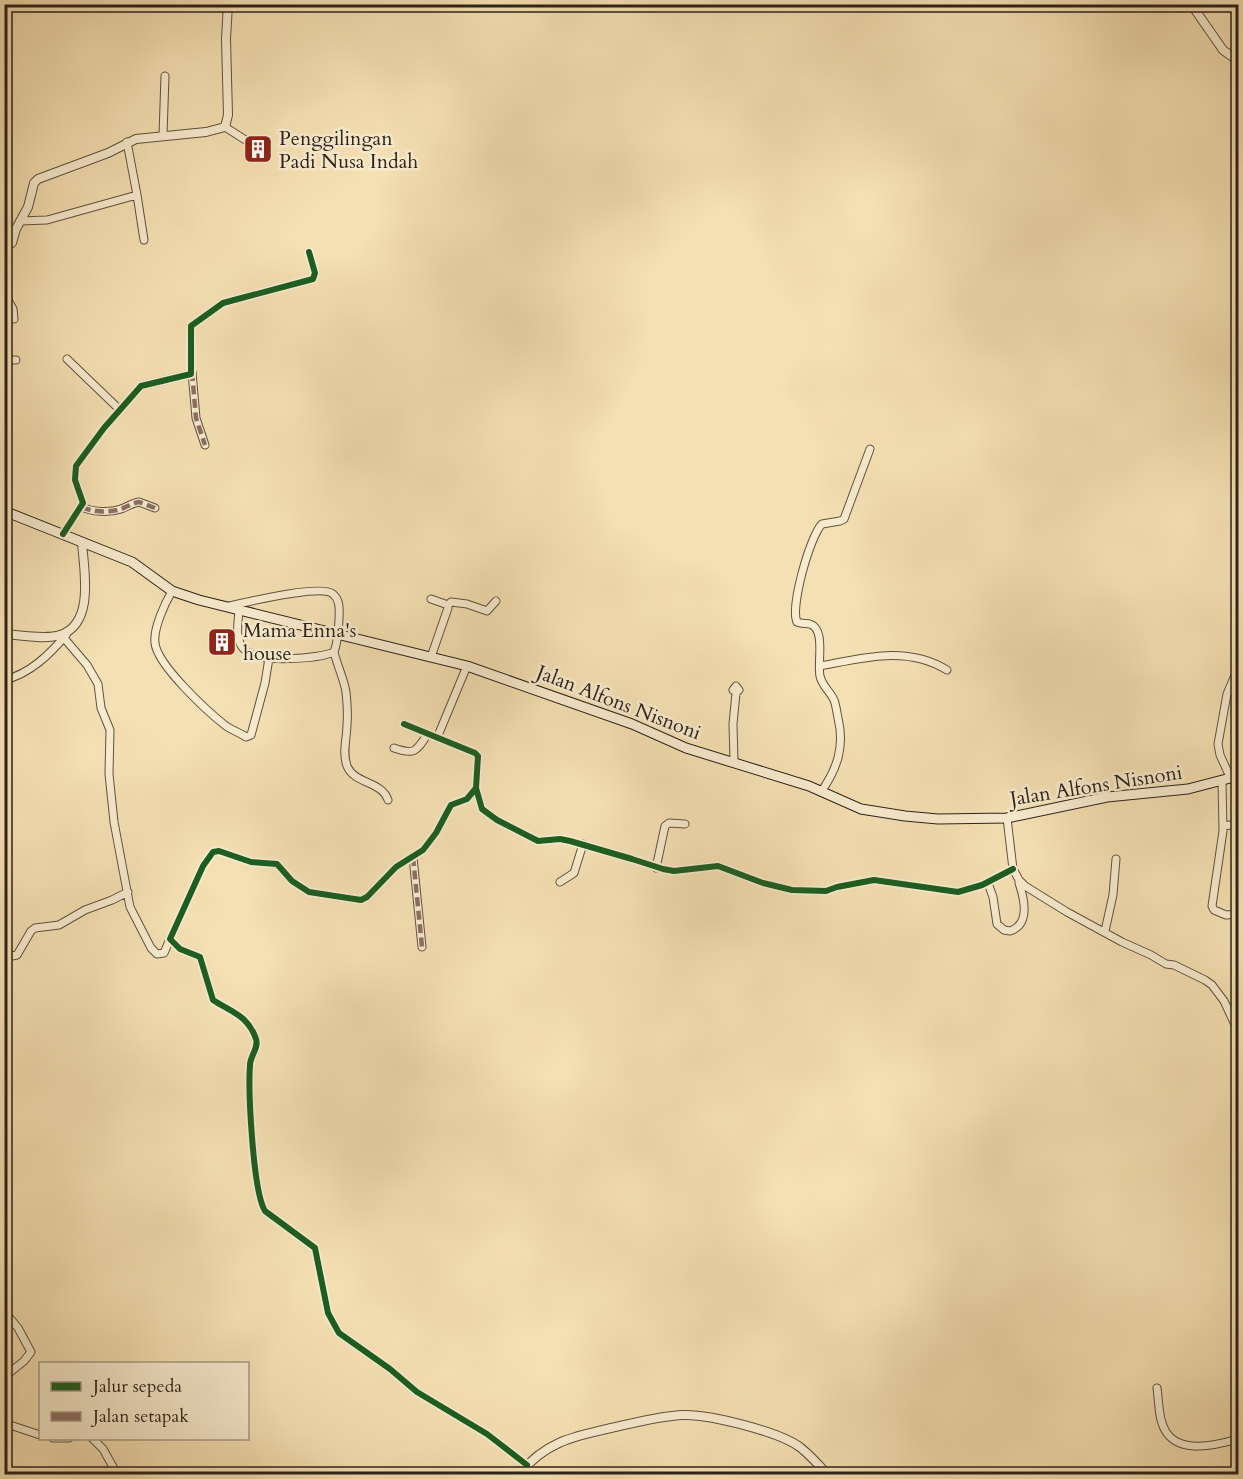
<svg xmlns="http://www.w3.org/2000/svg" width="1243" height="1479" font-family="Cardo,serif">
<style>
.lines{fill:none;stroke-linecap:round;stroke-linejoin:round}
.minor-casing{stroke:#5e5240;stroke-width:9}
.tertiary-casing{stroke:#5e5240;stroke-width:10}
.secondary-casing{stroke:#2c2219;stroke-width:11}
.minor{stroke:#f8ebce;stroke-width:7}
.tertiary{stroke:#f8ebce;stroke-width:8}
.secondary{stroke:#f8ebce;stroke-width:9}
.quiet{stroke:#8d6e63;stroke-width:4.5;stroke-dasharray:9 4.5;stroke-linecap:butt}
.cycleway-casing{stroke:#f8ebce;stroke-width:10}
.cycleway{stroke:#1b5e20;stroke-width:6}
.labels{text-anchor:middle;stroke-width:5;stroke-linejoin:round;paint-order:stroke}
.poi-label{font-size:20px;fill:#2c2219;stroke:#f8ebce;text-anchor:start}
.street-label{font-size:20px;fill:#2c2219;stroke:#f8ebce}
</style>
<rect width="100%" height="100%" fill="#f5e0b3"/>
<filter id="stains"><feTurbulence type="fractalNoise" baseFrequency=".00333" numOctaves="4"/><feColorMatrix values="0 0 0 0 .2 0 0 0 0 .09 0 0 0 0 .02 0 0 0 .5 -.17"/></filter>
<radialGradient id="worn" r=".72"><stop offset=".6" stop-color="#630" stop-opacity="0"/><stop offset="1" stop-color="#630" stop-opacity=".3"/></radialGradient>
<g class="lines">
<g class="minor-casing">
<path id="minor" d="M 225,127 L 247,141 L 256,143
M 163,135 L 165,76
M 137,195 L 144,240
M 20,221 L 47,220 L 137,195 L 127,142
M 4,293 L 13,309 L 14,319
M 67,359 L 120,410
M 4,360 L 16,360
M 192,372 L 196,418 L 205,445
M 82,507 C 92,512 109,513 121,509 C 127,507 132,503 139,502 L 155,508
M 63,534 L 83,503 L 75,480 L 76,466 L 104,428 L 141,386 L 191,374 L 191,326 L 223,303 L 313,279 L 315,273 L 309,252
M 172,591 C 165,603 153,629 155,643 C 157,665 208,712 226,726 C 232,730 240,733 246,737 L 251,735 L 265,683 L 269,658
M 431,599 L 448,605 L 448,608 L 431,657
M 448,605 L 451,602 L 467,604 L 487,611 L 496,601
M 229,606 C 247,602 322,584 333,594 C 341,601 339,611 339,620 C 338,631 338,642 334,652 C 318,659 259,663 246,651 C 234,642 238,623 239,611
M 64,638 L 87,665 L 98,684 L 101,708 L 110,730 L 109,774 L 114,822 L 130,907 L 151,948 L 157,954 L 164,953 L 170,939
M 334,652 C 337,665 344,679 346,692 C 347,702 348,714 347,724 C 347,738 342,752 347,766 C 354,784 382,781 388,800
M 820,666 C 863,658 907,645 947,670
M 4,680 C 30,674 50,654 66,635
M 736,686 L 739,690 L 736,693 L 733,690 Z
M 404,724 L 475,753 L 478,756 L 476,788 L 482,809 L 497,820 L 538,841 L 560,839 L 570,841 L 632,859 L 663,869 L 674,871 L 718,866 L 763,883 L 792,890 L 826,891 L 837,887 L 874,880 L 958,892 L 982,885 L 1013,869
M 437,738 L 467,666
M 394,748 C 414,755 416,752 427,735
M 734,762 L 733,724 L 736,693
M 1231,779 L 1220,755 L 1218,744 L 1227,694 L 1236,673 L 1238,656
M 1222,781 L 1223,831 L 1212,906 L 1214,910 L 1226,915 L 1238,914
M 476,788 L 467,799 L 451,805 L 436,833 L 423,850 L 396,867 L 367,897 L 361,900 L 309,892 L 292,881 L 277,864 L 251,862 L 219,851 L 213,852 L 203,866 L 170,939 L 180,949 L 200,957 L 213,1000 C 231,1012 248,1015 256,1039 C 259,1048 250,1056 250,1065 C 248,1090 253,1192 265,1211 L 315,1248 L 328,1313 L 339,1333 L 390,1369 L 417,1392 L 487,1434 L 527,1465
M 821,792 C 837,769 845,747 838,718 C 837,713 836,705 834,700 C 830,691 822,686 820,676 C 817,663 826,629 810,624 C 806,623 802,624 797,622 C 790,607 810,536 822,524 L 840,521 L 844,519 L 870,449
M 1007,818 L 1013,869 L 1019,880 L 1025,886 L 1067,912 L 1122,942 L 1151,955 L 1166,964 L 1174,965 L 1205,980 L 1212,985 L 1224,1001 L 1238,1031
M 1223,826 L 1238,824
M 413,857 L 422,947
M 656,868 L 665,826 L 669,823 L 685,824
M 560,882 L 574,873 L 583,844
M 988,883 L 993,897 L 997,924 L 1004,930 L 1010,931 C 1031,924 1024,898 1019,883
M 1105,931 L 1113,895 L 1116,859
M 4,953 L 12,956 L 17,955 L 31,931 L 35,928 L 59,925 L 85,910 L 112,900 L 128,892
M 4,1311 L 18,1328 L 31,1352 L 24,1361 L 4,1377
M 1157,1388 C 1159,1401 1158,1418 1165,1430 C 1178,1455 1217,1445 1238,1439
M 4,1423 L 40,1435
M 53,1438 L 69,1438
M 92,1438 L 103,1449 L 117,1474"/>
</g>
<g class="tertiary-casing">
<path id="tertiary" d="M 1191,4 L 1223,50 L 1238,61
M 4,246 L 12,243 L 16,229 L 28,207 L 34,183 L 38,179 L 108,153 L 136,139 L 206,132 L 225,127 L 228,115 L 226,39 L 228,4
M 4,634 C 20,635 46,640 60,635 C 95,624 84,570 82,543
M 519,1474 C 546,1442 571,1437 611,1428 C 634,1423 659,1416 683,1415 C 709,1414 781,1432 801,1448 C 811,1456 819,1465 827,1474"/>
</g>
<g class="secondary-casing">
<path id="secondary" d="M 4,511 L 132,562 L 172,591 L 199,600 L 467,666 L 632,724 L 686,748 L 809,786 L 861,809 L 905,816 L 938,819 L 1007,818 L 1107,797 L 1188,789 L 1238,776"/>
</g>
<use href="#minor" class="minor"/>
<use href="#tertiary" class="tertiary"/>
<use href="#secondary" class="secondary"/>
<path class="quiet" d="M 192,372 L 196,418 L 205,445
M 82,507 C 92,512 109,513 121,509 C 127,507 132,503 139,502 L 155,508
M 413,857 L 422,947"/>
<g class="cycleway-casing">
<path id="cycleway" d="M 63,534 L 83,503 L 75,480 L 76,466 L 104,428 L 141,386 L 191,374 L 191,326 L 223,303 L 313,279 L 315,273 L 309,252
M 404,724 L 475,753 L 478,756 L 476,788 L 482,809 L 497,820 L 538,841 L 560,839 L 570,841 L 632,859 L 663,869 L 674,871 L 718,866 L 763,883 L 792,890 L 826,891 L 837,887 L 874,880 L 958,892 L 982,885 L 1013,869
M 476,788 L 467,799 L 451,805 L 436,833 L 423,850 L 396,867 L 367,897 L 361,900 L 309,892 L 292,881 L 277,864 L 251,862 L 219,851 L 213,852 L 203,866 L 170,939 L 180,949 L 200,957 L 213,1000 C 231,1012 248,1015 256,1039 C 259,1048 250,1056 250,1065 C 248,1090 253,1192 265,1211 L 315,1248 L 328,1313 L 339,1333 L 390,1369 L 417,1392 L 487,1434 L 527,1465"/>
</g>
<use href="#cycleway" class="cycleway"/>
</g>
<defs>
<g id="building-square" transform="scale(1.5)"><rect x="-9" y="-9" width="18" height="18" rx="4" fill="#8f2418" stroke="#f8ebce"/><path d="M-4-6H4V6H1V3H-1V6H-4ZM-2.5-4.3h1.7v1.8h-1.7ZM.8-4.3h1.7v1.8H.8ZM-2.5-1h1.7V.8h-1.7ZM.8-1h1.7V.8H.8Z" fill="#fff"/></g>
</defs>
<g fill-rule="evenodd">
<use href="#building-square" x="258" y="149"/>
<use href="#building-square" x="222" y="642"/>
</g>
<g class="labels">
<g class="poi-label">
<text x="279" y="145">Penggilingan<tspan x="279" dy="23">Padi Nusa Indah</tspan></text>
<text x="243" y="637">Mama Enna's<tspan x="243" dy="23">house</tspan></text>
</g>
<g class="street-label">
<text transform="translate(619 702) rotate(21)" y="7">Jalan Alfons Nisnoni</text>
<text transform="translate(1096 785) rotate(-9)" y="7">Jalan Alfons Nisnoni</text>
</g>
</g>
<rect width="1243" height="1479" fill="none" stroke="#f5e0b3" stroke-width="24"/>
<rect x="6" y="6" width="1231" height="1467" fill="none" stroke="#2c2219" stroke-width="3"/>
<rect x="12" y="12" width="1219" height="1455" fill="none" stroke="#2c2219" stroke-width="1.5"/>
<rect x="39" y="1362" width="210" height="78" fill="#f8ebce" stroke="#a69b86" stroke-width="1.5"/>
<rect x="51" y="1382" width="30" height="9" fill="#1b5e20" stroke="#a69b86" stroke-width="1.5"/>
<text x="93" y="1392" font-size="18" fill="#2c2219">Jalur sepeda</text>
<rect x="51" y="1412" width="30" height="9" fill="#8d6e63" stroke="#a69b86" stroke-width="1.5"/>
<text x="93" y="1422" font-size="18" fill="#2c2219">Jalan setapak</text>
<rect width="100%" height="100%" filter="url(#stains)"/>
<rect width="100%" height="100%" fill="url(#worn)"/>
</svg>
